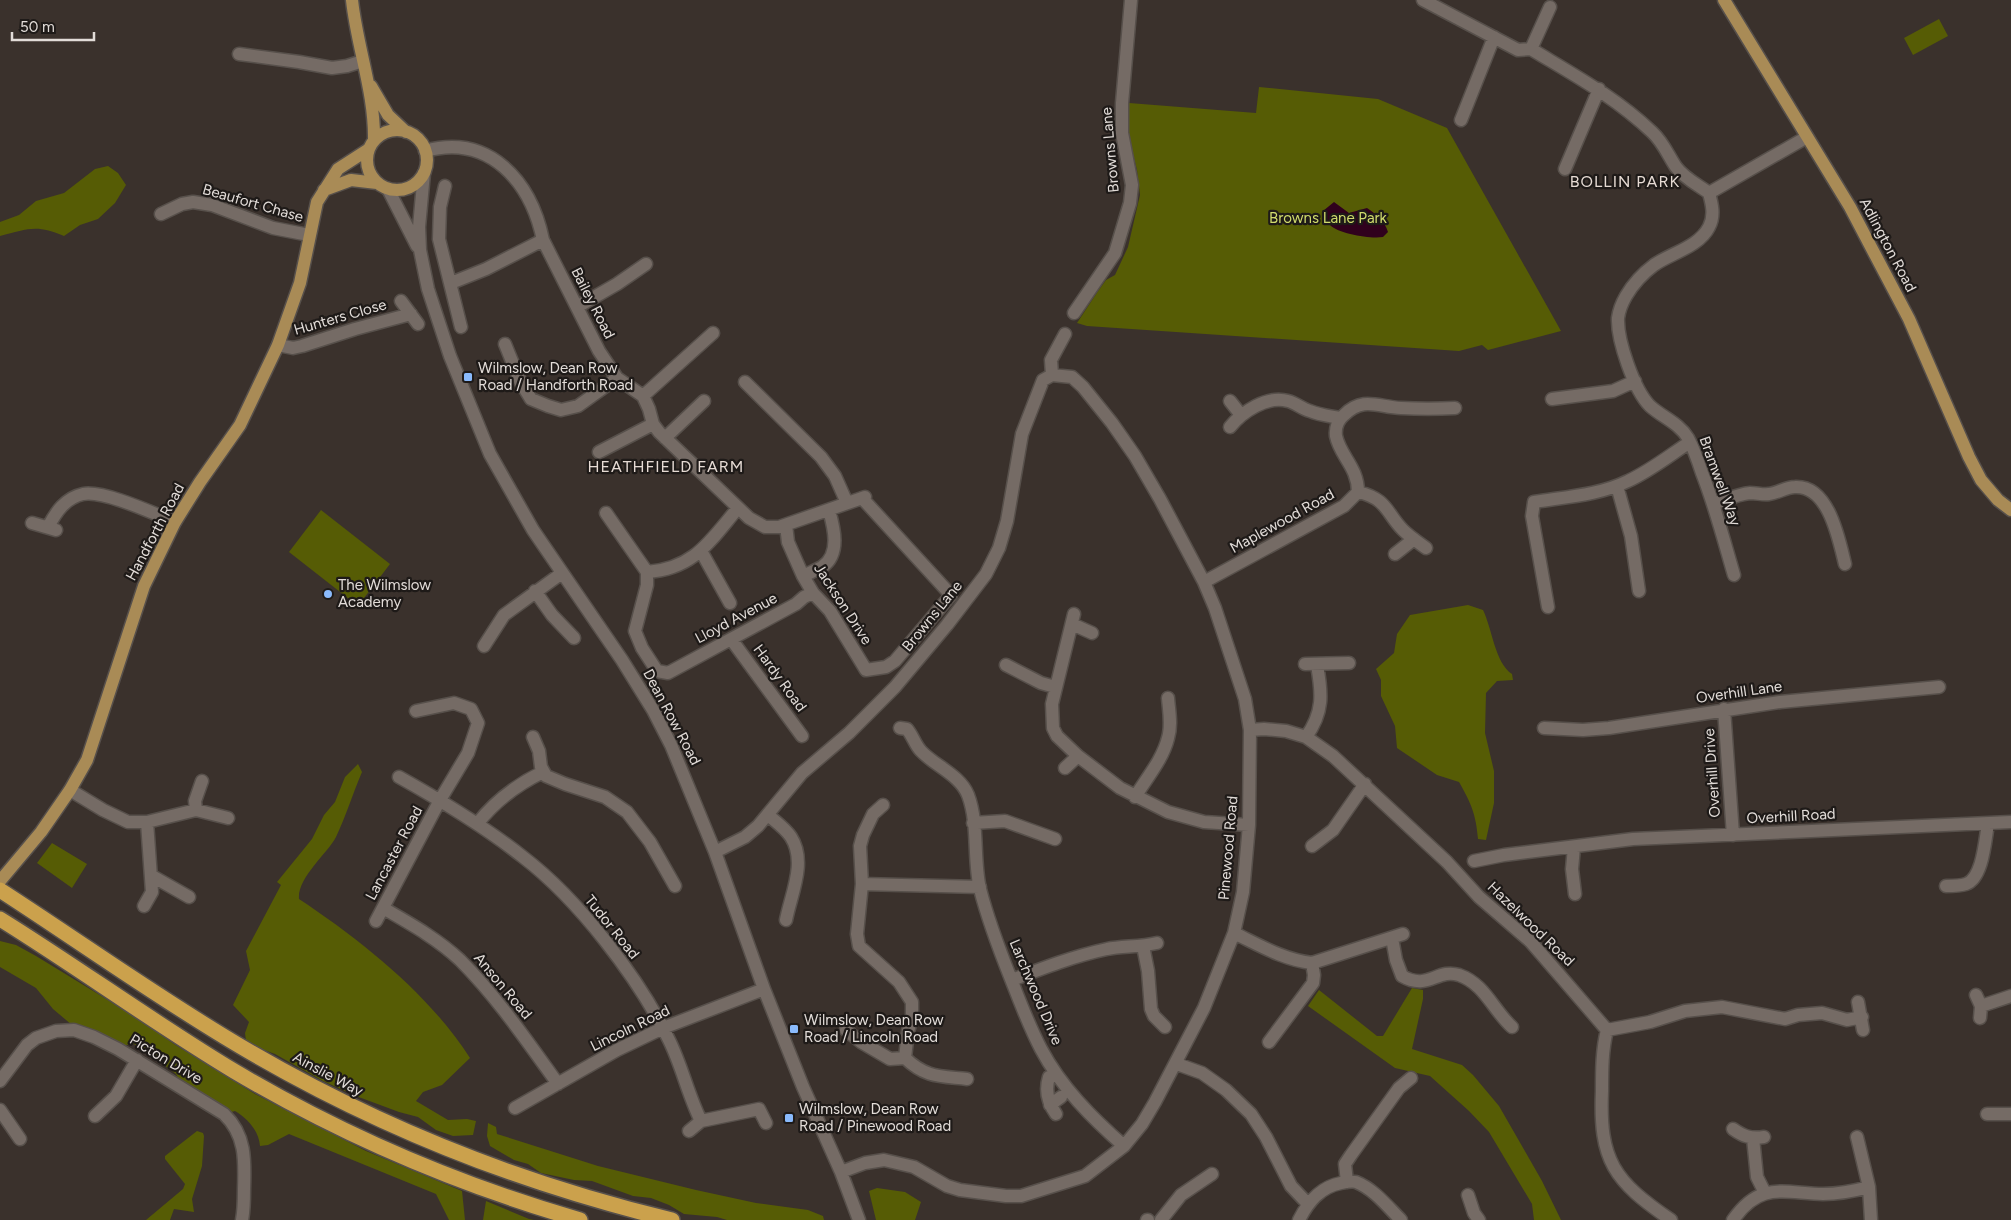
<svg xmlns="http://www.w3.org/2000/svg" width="2011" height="1220" font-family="Figtree,sans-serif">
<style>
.green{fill:#565c05}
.water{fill:#30011d}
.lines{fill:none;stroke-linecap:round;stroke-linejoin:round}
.minor-casing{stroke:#57504b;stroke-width:15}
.major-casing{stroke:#57504b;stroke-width:15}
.highway-casing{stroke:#57504b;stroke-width:18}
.minor{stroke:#756b65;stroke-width:12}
.major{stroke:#a98b56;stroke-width:12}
.highway{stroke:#cba14c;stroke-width:15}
.poi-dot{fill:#8abafc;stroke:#1e1a18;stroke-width:2}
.labels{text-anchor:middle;stroke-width:4.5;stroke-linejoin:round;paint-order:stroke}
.street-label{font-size:15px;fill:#e2dcd8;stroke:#1e1a18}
.park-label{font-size:15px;fill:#d0db6d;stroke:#1e1a18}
.poi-label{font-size:15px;fill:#e2dcd8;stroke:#1e1a18;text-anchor:start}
.neighbourhood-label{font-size:16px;letter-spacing:1px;fill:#e6dbd4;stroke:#1e1a18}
</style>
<rect width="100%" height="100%" fill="#3a312c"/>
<path class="green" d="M 1939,19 L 1948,36 L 1913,55 L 1904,38 Z
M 1259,87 L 1378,99 L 1447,128 L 1561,331 L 1488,350 L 1482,345 L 1459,351 L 1087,326 L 1077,323 L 1098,291 L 1106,280 L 1115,275 L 1128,247 L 1140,195 L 1137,170 L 1129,138 L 1129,103 L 1256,113 Z
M 108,166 L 118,173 L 126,185 L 115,203 L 98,219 L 80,225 L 64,236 C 37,224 27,229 0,236 L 0,222 L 19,215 L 36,201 L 64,193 L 95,169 Z
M 321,510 L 390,564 L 358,606 L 289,552 Z
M 1468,605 L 1483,610 C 1492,628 1495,663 1512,674 L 1513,680 L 1497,681 L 1486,693 L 1485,733 L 1494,771 L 1494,803 L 1486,840 L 1478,839 C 1476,814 1471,803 1459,782 L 1437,775 L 1397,748 L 1395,726 L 1381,696 L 1381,680 L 1376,669 L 1394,653 L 1397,634 L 1410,615 Z
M 358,764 L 362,772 C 353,793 346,816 336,837 C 327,854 297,878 299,899 C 361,940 430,995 470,1058 L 442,1085 L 423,1092 L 416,1101 L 448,1120 L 467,1119 L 476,1121 L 473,1135 L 453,1136 L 436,1130 L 418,1117 L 399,1112 L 356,1096 L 323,1081 L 275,1054 L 250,1045 L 246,1041 L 245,1033 L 249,1022 L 233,1005 L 250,970 L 246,951 L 281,885 L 277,882 L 312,839 L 324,815 L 335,802 L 345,777 Z
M 52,843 L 87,864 L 72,888 L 37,863 Z
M 0,941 L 16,945 L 36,956 L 139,1019 L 174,1044 L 255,1094 L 366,1151 L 462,1191 L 465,1220 L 449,1220 L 436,1194 L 289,1134 L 268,1145 L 260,1146 C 259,1131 248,1119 235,1111 L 224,1114 L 183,1088 L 176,1074 L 148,1053 L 134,1044 L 126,1045 L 118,1049 L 72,1025 L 53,1009 L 36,988 L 0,967 Z
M 1412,988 L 1423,990 L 1423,999 L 1412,1049 L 1462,1065 L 1473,1075 L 1499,1106 L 1542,1181 L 1561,1220 L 1534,1220 L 1532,1204 L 1489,1132 L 1469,1111 L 1430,1076 L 1395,1068 L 1308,1006 L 1319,990 L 1377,1036 L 1383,1036 Z
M 488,1123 L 496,1127 L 497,1134 L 598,1166 L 696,1190 L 756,1203 L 808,1210 L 823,1216 L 824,1220 L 727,1220 L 717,1217 L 684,1214 L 669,1205 L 651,1198 L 633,1196 L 592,1181 L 574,1180 L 541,1173 L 528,1164 L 514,1160 L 490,1146 L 487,1136 Z
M 197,1131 L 203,1133 L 204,1136 L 202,1166 L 192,1199 L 194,1212 L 174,1209 L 170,1220 L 146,1220 L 183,1189 L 185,1184 L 165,1159 L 165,1156 Z
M 877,1188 L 905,1192 L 921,1202 L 915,1220 L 876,1220 L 869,1191 Z
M 486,1201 L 529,1219 L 534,1220 L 483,1220 Z"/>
<path class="water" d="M 1334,202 L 1349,213 L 1367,208 C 1377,215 1384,220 1388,232 L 1383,237 C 1370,239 1339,234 1330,225 C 1326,222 1324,216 1323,211 Z"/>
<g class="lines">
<g class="minor-casing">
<path id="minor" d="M 1423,0 L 1518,50 L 1531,49 C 1574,75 1615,97 1652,132 C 1663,142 1668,155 1676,167 C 1684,178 1698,185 1709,193
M 1531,49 L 1550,7
M 239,54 L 299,62 L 332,68 L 347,66 L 363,61
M 1461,120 L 1494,37
M 425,151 C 490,133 531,182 543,240 L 599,351 L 617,378 L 643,396 L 649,409 L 653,424 L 659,432 L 749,518 L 765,527 L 779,527 L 865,497
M 1565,169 L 1599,89
M 424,173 L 419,227 L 420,250 L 428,289 L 450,356 L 490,454 L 533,530 L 622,660 L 653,710 L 671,745 L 715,852 L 764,989 L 803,1087 L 841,1172 L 859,1220
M 445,186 L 440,207 L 439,239 L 461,327
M 388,189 L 417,246
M 1709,193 C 1712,204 1715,216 1709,227 C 1699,247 1671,253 1654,265 C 1642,274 1633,284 1626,296 C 1622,303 1619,310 1618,318 C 1617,340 1634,390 1650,406 C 1662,417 1679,423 1688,438 C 1694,449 1698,461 1702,473 C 1715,506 1724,541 1734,575
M 1709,193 L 1807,137
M 161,214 L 182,204 L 193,202 L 212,205 L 273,228 L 309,235
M 451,283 L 486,269 L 543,240
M 401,301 L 418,324
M 577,307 L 617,284 L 646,264
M 1074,313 L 1115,253 L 1130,203 L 1132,185 L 1122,133 L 1122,103 L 1131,0
M 505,344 L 520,381 L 531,399 L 548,406 L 561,410 L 578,406 L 617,378
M 278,345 L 293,348 L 302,346 L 355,329 L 411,314
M 1052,375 L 1051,360 L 1065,334
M 745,382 L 821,457 L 835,476 L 847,503
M 643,396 L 713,333
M 1552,399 L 1613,391 L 1635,381
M 1230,401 L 1241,415
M 1230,427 C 1242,412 1267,395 1288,401 C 1296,403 1302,409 1310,411 C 1319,415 1330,416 1340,418
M 665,438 L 704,401
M 599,452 L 653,424
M 1617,486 L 1631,536 L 1639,591
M 1358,492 C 1358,467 1340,456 1336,436 C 1335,428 1338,420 1344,415 C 1363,396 1378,407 1401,408 C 1419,409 1437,409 1455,408
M 1358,492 C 1388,499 1386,513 1403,530 C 1410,537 1418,542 1426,548
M 1713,504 C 1725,500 1738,494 1750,493 C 1757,493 1763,495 1769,494 C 1778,493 1786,487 1795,487 C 1829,485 1839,540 1845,564
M 606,513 L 647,572 L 647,585 L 635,631 L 642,648 L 657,671 L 668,673 L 796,604 L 804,597 L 813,593
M 32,523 L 56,530
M 786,525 L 788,542 L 803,576 L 813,593 L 830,611 L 866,670 L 886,667 L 895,661 L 951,595 L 862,498
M 48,527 C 56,512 65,498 83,494 C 104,490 155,514 175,522
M 701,551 L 730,603
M 1395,554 L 1414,539
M 647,572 C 694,569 710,541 738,508
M 803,576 C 809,573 816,570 822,567 C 841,554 834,528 829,510
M 1204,582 L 1344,506 L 1358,492
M 535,591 L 552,615 L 574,638
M 1548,607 L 1532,516 L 1534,502 C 1565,497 1600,495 1628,481 C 1650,471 1670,455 1690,442
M 1074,614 L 1052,704 L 1053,728 L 1057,736 L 1078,756 L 1120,788 L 1168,812 L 1204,822 L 1249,825
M 1072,624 L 1092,633
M 731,639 L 802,736
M 484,646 L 504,615 L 562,573
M 1305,664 L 1349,663
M 1006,665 L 1041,683 L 1055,687
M 1724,709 L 1733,835
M 900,728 L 907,729 C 913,736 915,745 921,751 C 935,766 960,775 968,795 C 979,824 973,859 980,889 C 988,920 999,949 1011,979 C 1020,1002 1029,1026 1041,1049 C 1061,1087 1092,1118 1124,1146
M 1544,728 L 1583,730 L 1609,728 L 1780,702 L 1939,687
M 1250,730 L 1264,729 L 1286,731 L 1306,737 L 1333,756 L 1447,862 L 1479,897 L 1531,942 L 1607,1030 C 1602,1050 1602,1070 1602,1091 C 1599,1161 1614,1181 1671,1220
M 533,737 L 539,751 L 541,767 L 546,776 L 565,784 L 605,797 L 627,812 L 650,842 L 675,886
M 1306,737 C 1324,712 1322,693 1317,665
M 1065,768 L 1078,756
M 399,777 C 442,801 484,826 523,857 C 578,899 639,978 669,1040 C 682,1066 688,1095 701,1121
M 70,790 L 103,810 L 128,822 L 147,822 L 196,810 L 228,818
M 1135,797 C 1146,779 1163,759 1168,738 C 1172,725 1169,711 1168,698
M 883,805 L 873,814 L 863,835 L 860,846 L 862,884 L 857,934 L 859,946 L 899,982 L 912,1002 L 912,1019 L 908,1031 L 905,1058 C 926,1078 940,1076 967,1079
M 196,810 L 195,801 L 202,781
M 768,815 C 776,822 785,828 791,837 C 807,862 791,894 786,920
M 973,823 L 1005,821 L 1055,839
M 477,824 C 495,801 518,784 543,772
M 1312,846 L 1333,830 L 1365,784
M 1574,847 L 1572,869 L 1575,894
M 715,852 L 745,837 L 758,826 L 802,773 L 849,733 L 895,687 L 947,625 L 986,574 L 999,548 L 1007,521 L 1022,434 L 1043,380 L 1052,375 L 1072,377 L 1083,387 L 1112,423 L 1135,456 L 1160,499 L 1204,582 L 1215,608 L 1245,699 L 1250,730 L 1249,825 L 1243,892 L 1234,933 L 1204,1008 L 1155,1102 L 1142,1124 L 1124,1146 L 1085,1176 L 1021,1196 L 1006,1196 L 960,1190 L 947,1186 L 914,1167 L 884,1160 L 865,1163 L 841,1172
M 1474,861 L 1504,855 L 1633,839 L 2011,822
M 152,876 L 189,897
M 862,884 L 980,887
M 1946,886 C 1952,886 1960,886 1966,884 C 1983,878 1985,840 1988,824
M 144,906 L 152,892 L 147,822
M 383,908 C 409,923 438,939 460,960 C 497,997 527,1041 558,1084
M 376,921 L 440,800 L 468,753 L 478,723 L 471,709 L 454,703 L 416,711
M 1234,933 C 1259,945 1284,960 1312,963 L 1403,934
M 1392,938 L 1396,960 L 1402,976 C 1428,991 1437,968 1459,975 C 1485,984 1493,1010 1512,1027
M 1143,946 L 1148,971 L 1151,1009 L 1154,1016 L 1165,1027
M 1012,980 C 1043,968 1074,956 1107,949 C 1123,946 1140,947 1157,943
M 1976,995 L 1981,1006 L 1980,1018
M 1858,1002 L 1863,1030
M 1981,1006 L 2011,996
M 846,1030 L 861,1042 L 890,1059 L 905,1058
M 1607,1030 L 1650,1022 L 1685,1011 L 1722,1007 L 1785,1019 L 1798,1015 L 1822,1013 L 1847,1020 L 1862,1017
M 1269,1042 L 1313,983 L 1314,975 L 1312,963
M 1177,1064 L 1202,1073 L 1226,1090 L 1251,1114 L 1266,1137 L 1291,1186 L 1308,1204
M 1056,1074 L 1049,1077 C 1045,1090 1048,1103 1056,1114
M 0,1081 L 27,1045 L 36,1038 L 56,1031 L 74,1030 L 94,1037 L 118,1049 L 224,1114 C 246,1135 245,1160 244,1189 C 244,1199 244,1210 242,1220
M 1050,1105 L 1061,1097
M 515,1108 L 617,1050 L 663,1028 L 764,989
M 0,1110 L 20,1139
M 1987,1114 L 2011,1114
M 95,1116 L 116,1096 L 137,1060
M 1733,1129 C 1743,1136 1750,1139 1764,1137
M 689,1131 L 701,1121 L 759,1109 L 766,1123
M 1857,1137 L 1869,1187 L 1871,1220
M 1753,1138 L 1757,1177 L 1765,1193
M 1347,1182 L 1345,1164 L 1351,1155 L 1399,1088 L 1411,1078
M 1468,1195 L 1474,1213 L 1479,1220
M 1147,1220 L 1148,1220
M 1161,1220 L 1181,1195 L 1212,1174
M 1299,1220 C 1308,1202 1320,1187 1341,1183 C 1346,1182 1352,1181 1356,1182 C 1374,1189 1388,1207 1401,1220
M 1733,1220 C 1760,1181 1783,1193 1823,1194 C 1838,1194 1854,1191 1869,1187"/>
</g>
<g class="major-casing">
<path id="major" d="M 352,0 C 357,47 375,93 374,141
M 1724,0 L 1850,207 L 1871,247 L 1909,319 L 1969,457 L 1981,480 L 1998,500 L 2011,510
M 371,86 L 388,115 L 406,132
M367 160a30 30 0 1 1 60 0a30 30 0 1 1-60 0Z
M 324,190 L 351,180 L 377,183
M 0,881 L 41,832 L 70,790 L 87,760 L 144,586 L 175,522 L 200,482 L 240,425 L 278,345 L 300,283 L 317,202 L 338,169 L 369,149"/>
</g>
<g class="highway-casing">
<path id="highway" d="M 0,890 C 82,943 161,1000 245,1049 C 378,1127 522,1184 672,1220
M 0,919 C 79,968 154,1023 234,1071 C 342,1135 459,1185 580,1220"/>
</g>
<use href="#minor" class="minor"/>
<use href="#major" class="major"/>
<use href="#highway" class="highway"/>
</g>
<g class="poi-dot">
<rect x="463" y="372" width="10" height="10" rx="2.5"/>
<circle cx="328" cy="594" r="5"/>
<rect x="789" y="1024" width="10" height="10" rx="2.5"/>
<rect x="784" y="1113" width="10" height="10" rx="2.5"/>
</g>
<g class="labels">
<g class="street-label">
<text transform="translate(1110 150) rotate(-95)" y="5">Browns Lane</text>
<text transform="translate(253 203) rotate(16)" y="5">Beaufort Chase</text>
<text transform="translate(1888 245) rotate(62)" y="5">Adlington Road</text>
<text transform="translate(593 303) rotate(63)" y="5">Bailey Road</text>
<text transform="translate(340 317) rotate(-16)" y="5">Hunters Close</text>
<text transform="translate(1720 481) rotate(70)" y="5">Bramwell Way</text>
<text transform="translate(1282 521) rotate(-29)" y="5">Maplewood Road</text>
<text transform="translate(155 532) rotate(-62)" y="5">Handforth Road</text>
<text transform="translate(843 604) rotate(57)" y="5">Jackson Drive</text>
<text transform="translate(932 616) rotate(-51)" y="5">Browns Lane</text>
<text transform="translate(736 618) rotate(-28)" y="5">Lloyd Avenue</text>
<text transform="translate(780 678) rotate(54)" y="5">Hardy Road</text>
<text transform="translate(1739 692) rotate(-8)" y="5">Overhill Lane</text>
<text transform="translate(672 717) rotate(62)" y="5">Dean Row Road</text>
<text transform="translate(1712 773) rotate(-94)" y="5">Overhill Drive</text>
<text transform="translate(1791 816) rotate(-3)" y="5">Overhill Road</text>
<text transform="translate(1228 848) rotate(-85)" y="5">Pinewood Road</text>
<text transform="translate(394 853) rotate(-62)" y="5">Lancaster Road</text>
<text transform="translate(1531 924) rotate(44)" y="5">Hazelwood Road</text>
<text transform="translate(612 927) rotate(51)" y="5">Tudor Road</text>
<text transform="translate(503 986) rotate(50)" y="5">Anson Road</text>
<text transform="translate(1036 992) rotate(67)" y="5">Larchwood Drive</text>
<text transform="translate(630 1028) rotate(-26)" y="5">Lincoln Road</text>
<text transform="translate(166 1059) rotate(31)" y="5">Picton Drive</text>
<text transform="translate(328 1074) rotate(28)" y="5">Ainslie Way</text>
</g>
<g class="park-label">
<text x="1328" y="223">Browns Lane Park</text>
</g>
<g class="poi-label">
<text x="478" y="373">Wilmslow, Dean Row<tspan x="478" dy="17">Road / Handforth Road</tspan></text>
<text x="338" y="590">The Wilmslow<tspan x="338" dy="17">Academy</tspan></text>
<text x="804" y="1025">Wilmslow, Dean Row<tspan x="804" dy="17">Road / Lincoln Road</tspan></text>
<text x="799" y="1114">Wilmslow, Dean Row<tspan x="799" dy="17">Road / Pinewood Road</tspan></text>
</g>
<g class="neighbourhood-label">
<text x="1625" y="187">BOLLIN PARK</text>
<text x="666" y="472">HEATHFIELD FARM</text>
</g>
</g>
<path d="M12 32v8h82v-8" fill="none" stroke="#e2dcd8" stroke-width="2.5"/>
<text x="20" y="32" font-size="15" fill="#e2dcd8" stroke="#1e1a18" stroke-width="4" paint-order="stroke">50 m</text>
</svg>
